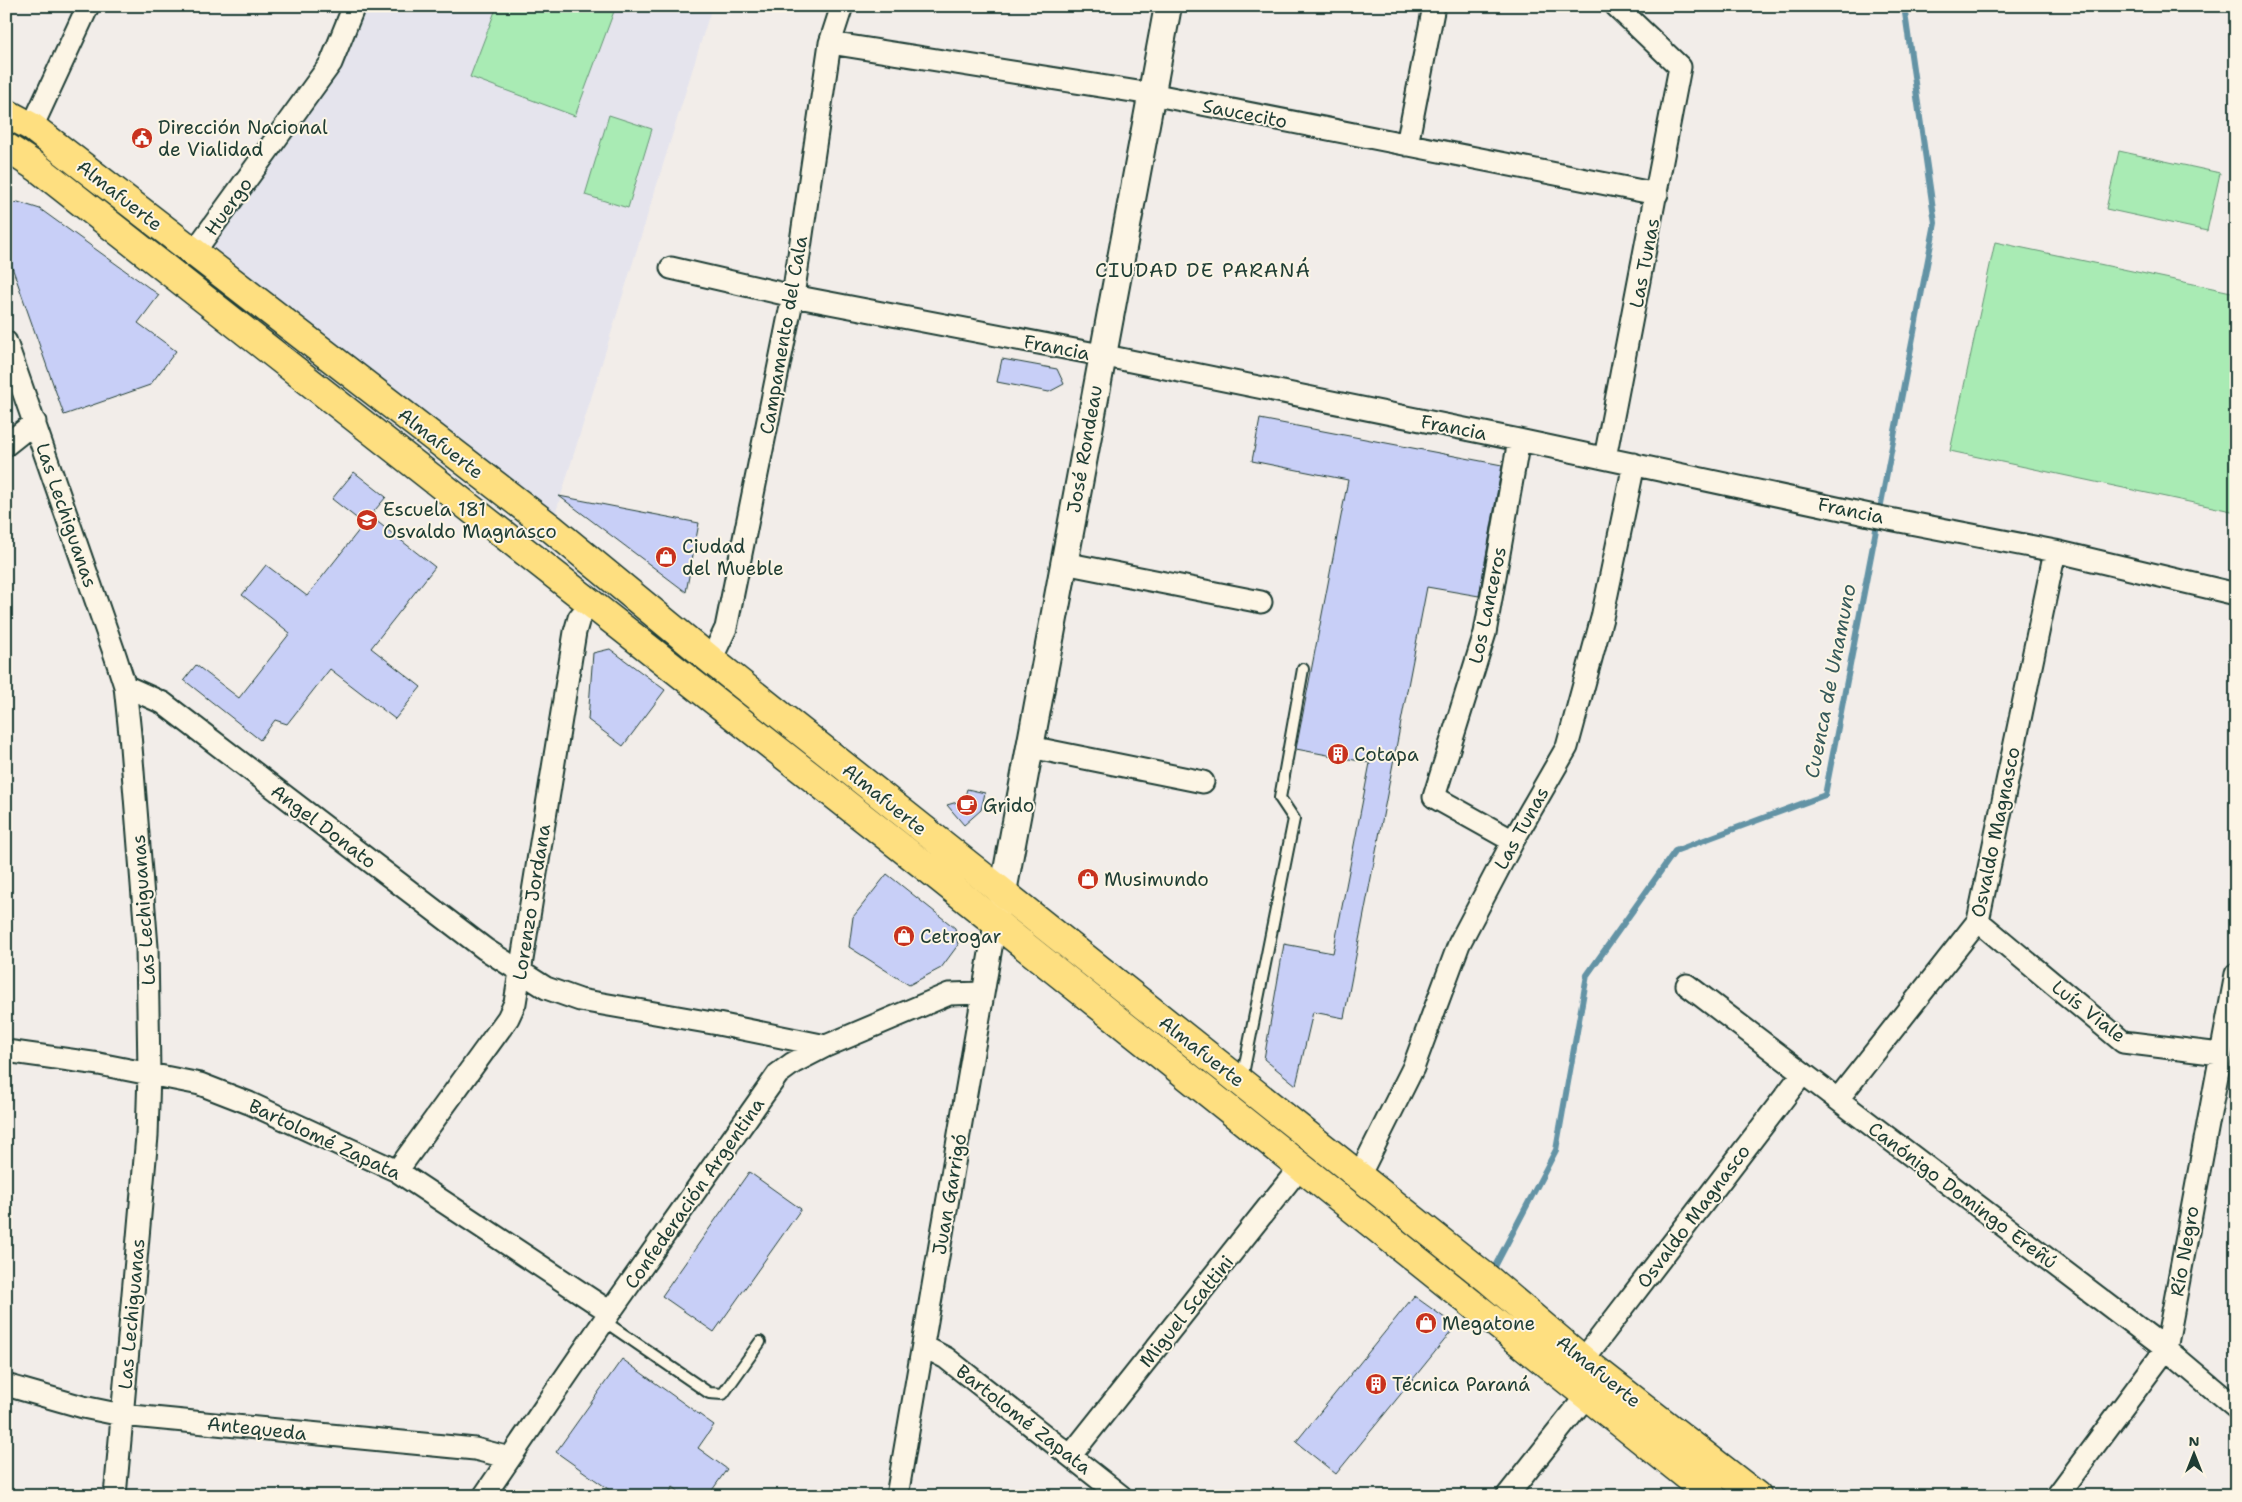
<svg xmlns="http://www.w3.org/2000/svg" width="2242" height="1502" font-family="'Shantell Sans',sans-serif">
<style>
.built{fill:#e5e4ed}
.green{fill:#a9ebb4;stroke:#649474}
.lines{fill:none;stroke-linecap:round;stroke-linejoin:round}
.stream{stroke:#6393a5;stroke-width:6}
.building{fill:#c8cff7;stroke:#1f3d34}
.service-casing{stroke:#1f3d34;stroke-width:14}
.minor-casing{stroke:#1f3d34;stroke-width:25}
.tertiary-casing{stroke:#1f3d34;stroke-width:30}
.primary-casing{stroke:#1f3d34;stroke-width:31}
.service{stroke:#fcf5e5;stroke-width:10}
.minor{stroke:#fcf5e5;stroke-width:21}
.tertiary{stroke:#fcf5e5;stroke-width:26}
.primary{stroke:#fedf80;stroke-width:28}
.labels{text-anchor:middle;stroke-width:4;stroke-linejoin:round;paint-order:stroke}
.street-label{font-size:19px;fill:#1f3d34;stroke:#fcf5e5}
.poi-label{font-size:19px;fill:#1f3d34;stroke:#fcf5e5;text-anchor:start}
.neighbourhood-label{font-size:20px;letter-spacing:1px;fill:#1f3d34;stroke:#fcf5e5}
.water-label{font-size:20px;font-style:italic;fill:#365a5a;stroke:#fcf5e5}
</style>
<rect width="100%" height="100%" fill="#f2ede9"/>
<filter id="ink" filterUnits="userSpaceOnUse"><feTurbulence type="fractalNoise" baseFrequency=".02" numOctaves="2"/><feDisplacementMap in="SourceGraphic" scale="10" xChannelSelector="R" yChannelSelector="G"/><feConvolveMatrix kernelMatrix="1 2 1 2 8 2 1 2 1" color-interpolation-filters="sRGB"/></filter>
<g filter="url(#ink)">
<path class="built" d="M 354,6 L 712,6 L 551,528 L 194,252 L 331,63 Z"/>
<path class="green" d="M 497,6 L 616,6 L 575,116 L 470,77 Z
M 609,115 L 652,129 L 628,208 L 585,195 Z
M 2119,151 L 2220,173 L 2207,231 L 2106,209 Z
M 1995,242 L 2236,293 L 2236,512 L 1950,451 Z"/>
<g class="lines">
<path class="stream" d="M 1491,1274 L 1556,1150 L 1587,975 L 1675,851 L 1825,795 L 1935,223 L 1904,6"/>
</g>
<path class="building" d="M 18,202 L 40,209 L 159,295 L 138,323 L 176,351 L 150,385 L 64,415 L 6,250 L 6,206 Z
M 1002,359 L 1057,369 L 1064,384 L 1049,392 L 997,382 Z
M 1260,419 L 1502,465 L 1479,596 L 1427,587 L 1344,1018 L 1313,1012 L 1296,1085 L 1264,1059 L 1284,944 L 1333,953 L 1370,763 L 1296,749 L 1348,480 L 1252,461 Z
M 354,472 L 386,497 L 370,516 L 435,567 L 371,648 L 421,687 L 395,719 L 330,669 L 287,724 L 275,720 L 260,740 L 184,680 L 196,665 L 239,698 L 290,633 L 242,595 L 266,565 L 307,596 L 364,524 L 332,499 Z
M 559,496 L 699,523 L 686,592 Z
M 610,649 L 665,690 L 623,746 L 588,720 L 593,653 Z
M 967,789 L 985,793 L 981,810 L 964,825 L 947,805 L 964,800 Z
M 887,874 L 955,928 L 958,945 L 941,968 L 909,985 L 849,947 L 853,917 Z
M 749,1172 L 801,1209 L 714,1332 L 662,1296 Z
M 1414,1296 L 1456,1326 L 1336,1474 L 1296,1442 Z
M 622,1359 L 714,1425 L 698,1448 L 727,1469 L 708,1496 L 685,1496 L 673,1487 L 667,1496 L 618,1496 L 556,1452 Z"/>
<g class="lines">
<g class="service-casing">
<path id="service" d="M 1242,1079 L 1294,819 L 1280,798 L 1303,669
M 604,1321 L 709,1393 L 723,1394 L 760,1342"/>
</g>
<g class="minor-casing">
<path id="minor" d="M 830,43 L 1151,94 L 1657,194
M 32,127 L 88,6
M 1407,145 L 1434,6
M 194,252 L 331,63 L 354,6
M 671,268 L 793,296 L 1101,355 L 1519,440 L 1879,517 L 2055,551 L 2236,594
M 6,342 L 115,655 L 125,686 L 130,734 L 147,947 L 149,1073 L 147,1136 L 115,1496
M 6,445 L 35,422
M 1605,458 L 1680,67 L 1616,6
M 1064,563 L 1261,602
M 711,660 L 726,628 L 793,296 L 830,43 L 842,6
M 125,686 L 163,703 L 485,949 L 546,988 L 580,1000 L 718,1024 L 826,1046
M 1030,747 L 1203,782
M 1513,841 L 1434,797 L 1485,633 L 1519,440
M 1978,921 L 2123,1042 L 2220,1054
M 1687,985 L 2166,1349 L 2236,1408
M 6,1051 L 99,1064 L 200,1084 L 249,1103 L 397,1171 L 610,1312
M 1838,1099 L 1978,921 L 2055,551
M 397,1171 L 508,1018 L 515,1003 L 575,632 L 579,618 L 592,603
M 1359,1176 L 1413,1068 L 1459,944 L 1513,841 L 1567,747 L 1602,618 L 1634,464
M 923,1346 L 946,1358 L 1121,1496
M 1583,1360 L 1803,1073
M 6,1385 L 83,1407 L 122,1415 L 475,1449 L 510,1458
M 1071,1455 L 1300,1167
M 484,1496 L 610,1312 L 778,1074 L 793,1063 L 826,1046 L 949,994 L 983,993
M 897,1496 L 995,924 L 1003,892
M 1507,1496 L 1587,1395
M 2057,1496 L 2166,1349 L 2236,974"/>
</g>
<g class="tertiary-casing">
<path id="tertiary" d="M 1003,892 L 1168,6"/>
</g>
<g class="primary-casing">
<path id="primary" d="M 6,113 L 32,127 L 551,528 L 711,660 L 1359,1176 L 1488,1279 L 1583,1360 L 1757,1496
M 6,147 L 38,168 L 931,871 L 1712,1496"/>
</g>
<use href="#service" class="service"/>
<use href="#minor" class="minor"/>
<use href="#tertiary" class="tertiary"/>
<use href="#primary" class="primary"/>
</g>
</g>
<defs>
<g id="civic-disc" transform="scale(1.125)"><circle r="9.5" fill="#c8321e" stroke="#fcf5e5"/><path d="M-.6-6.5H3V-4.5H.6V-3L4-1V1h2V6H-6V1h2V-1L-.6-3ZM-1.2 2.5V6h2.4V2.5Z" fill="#fff"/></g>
<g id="school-disc" transform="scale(1.125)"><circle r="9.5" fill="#c8321e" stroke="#fcf5e5"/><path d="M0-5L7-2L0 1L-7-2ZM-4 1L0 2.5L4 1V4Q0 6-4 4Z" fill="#fff"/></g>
<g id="shop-disc" transform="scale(1.125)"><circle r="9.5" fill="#c8321e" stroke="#fcf5e5"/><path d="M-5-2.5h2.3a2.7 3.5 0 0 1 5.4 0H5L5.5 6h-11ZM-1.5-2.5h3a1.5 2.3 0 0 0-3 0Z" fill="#fff"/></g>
<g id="building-disc" transform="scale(1.125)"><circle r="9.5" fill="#c8321e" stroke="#fcf5e5"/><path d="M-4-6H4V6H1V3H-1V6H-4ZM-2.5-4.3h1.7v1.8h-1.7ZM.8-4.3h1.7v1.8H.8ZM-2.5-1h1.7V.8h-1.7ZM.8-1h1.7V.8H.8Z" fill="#fff"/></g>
<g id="cafe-disc" transform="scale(1.125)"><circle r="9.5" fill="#c8321e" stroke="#fcf5e5"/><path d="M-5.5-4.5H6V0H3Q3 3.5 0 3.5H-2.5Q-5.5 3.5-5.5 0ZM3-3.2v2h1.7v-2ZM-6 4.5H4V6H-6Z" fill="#fff"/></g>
</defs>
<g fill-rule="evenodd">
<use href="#civic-disc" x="142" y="138"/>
<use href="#school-disc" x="367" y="520"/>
<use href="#shop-disc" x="666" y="557"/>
<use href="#building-disc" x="1338" y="754"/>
<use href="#cafe-disc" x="967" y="805"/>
<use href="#shop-disc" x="1088" y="879"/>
<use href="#shop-disc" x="904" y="936"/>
<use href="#shop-disc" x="1426" y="1323"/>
<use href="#building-disc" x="1376" y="1384"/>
</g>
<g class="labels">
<g class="street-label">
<text transform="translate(1245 113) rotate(11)" y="7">Saucecito</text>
<text transform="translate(120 195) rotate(38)" y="7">Almafuerte</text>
<text transform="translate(228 206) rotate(-54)" y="7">Huergo</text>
<text transform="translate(1644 263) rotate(-79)" y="7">Las Tunas</text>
<text transform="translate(783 335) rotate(-80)" y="7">Campamento del Cala</text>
<text transform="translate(1057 347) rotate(11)" y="7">Francia</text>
<text transform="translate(1454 427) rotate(11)" y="7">Francia</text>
<text transform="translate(441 443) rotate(38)" y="7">Almafuerte</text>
<text transform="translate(1084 449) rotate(-80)" y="7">José Rondeau</text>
<text transform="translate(1851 510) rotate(12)" y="7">Francia</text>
<text transform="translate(67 515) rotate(71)" y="7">Las Lechiguanas</text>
<text transform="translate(1487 605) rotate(-78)" y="7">Los Lanceros</text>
<text transform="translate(885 799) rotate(39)" y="7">Almafuerte</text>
<text transform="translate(324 826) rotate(37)" y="7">Angel Donato</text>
<text transform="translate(1521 828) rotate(-61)" y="7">Las Tunas</text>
<text transform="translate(1995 832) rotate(-78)" y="7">Osvaldo Magnasco</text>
<text transform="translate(531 902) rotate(-81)" y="7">Lorenzo Jordana</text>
<text transform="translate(143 910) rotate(-94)" y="7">Las Lechiguanas</text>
<text transform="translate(2089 1011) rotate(38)" y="7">Luís Viale</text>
<text transform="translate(1202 1051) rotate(38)" y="7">Almafuerte</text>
<text transform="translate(325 1139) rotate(25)" y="7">Bartolomé Zapata</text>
<text transform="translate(694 1193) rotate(-55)" y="7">Confederación Argentina</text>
<text transform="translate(949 1194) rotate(-80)" y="7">Juan Garrigó</text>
<text transform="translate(1963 1195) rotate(37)" y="7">Canónigo Domingo Ereñú</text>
<text transform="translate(1693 1216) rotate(-53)" y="7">Osvaldo Magnasco</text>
<text transform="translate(2184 1251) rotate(-80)" y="7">Río Negro</text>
<text transform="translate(1186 1311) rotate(-51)" y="7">Miguel Scattini</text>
<text transform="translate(131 1314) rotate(-85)" y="7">Las Lechiguanas</text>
<text transform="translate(1599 1371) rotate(39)" y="7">Almafuerte</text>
<text transform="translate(1024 1419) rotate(38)" y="7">Bartolomé Zapata</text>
<text transform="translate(257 1428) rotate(6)" y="7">Antequeda</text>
</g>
<g class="poi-label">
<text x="158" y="134">Dirección Nacional<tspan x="158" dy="22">de Vialidad</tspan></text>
<text x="383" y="516">Escuela 181<tspan x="383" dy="22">Osvaldo Magnasco</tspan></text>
<text x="682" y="553">Ciudad<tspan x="682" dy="22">del Mueble</tspan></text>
<text x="1354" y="761">Cotapa</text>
<text x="983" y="812">Grido</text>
<text x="1104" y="886">Musimundo</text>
<text x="920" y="943">Cetrogar</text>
<text x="1442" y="1330">Megatone</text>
<text x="1392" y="1391">Técnica Paraná</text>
</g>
<g class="neighbourhood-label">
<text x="1203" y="277">CIUDAD DE PARANÁ</text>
</g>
<g class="water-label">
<text transform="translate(1830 681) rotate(-79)" y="7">Cuenca de Unamuno</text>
</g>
</g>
<rect width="2242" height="1502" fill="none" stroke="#fcf5e5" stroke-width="25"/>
<rect x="12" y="12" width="2217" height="1477" fill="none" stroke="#1f3d34" stroke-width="2" filter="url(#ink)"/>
<g transform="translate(2194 1454)" stroke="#fcf5e5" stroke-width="4" paint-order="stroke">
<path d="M0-4L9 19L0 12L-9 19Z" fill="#1f3d34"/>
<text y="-8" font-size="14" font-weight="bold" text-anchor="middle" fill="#1f3d34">N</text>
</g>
</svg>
